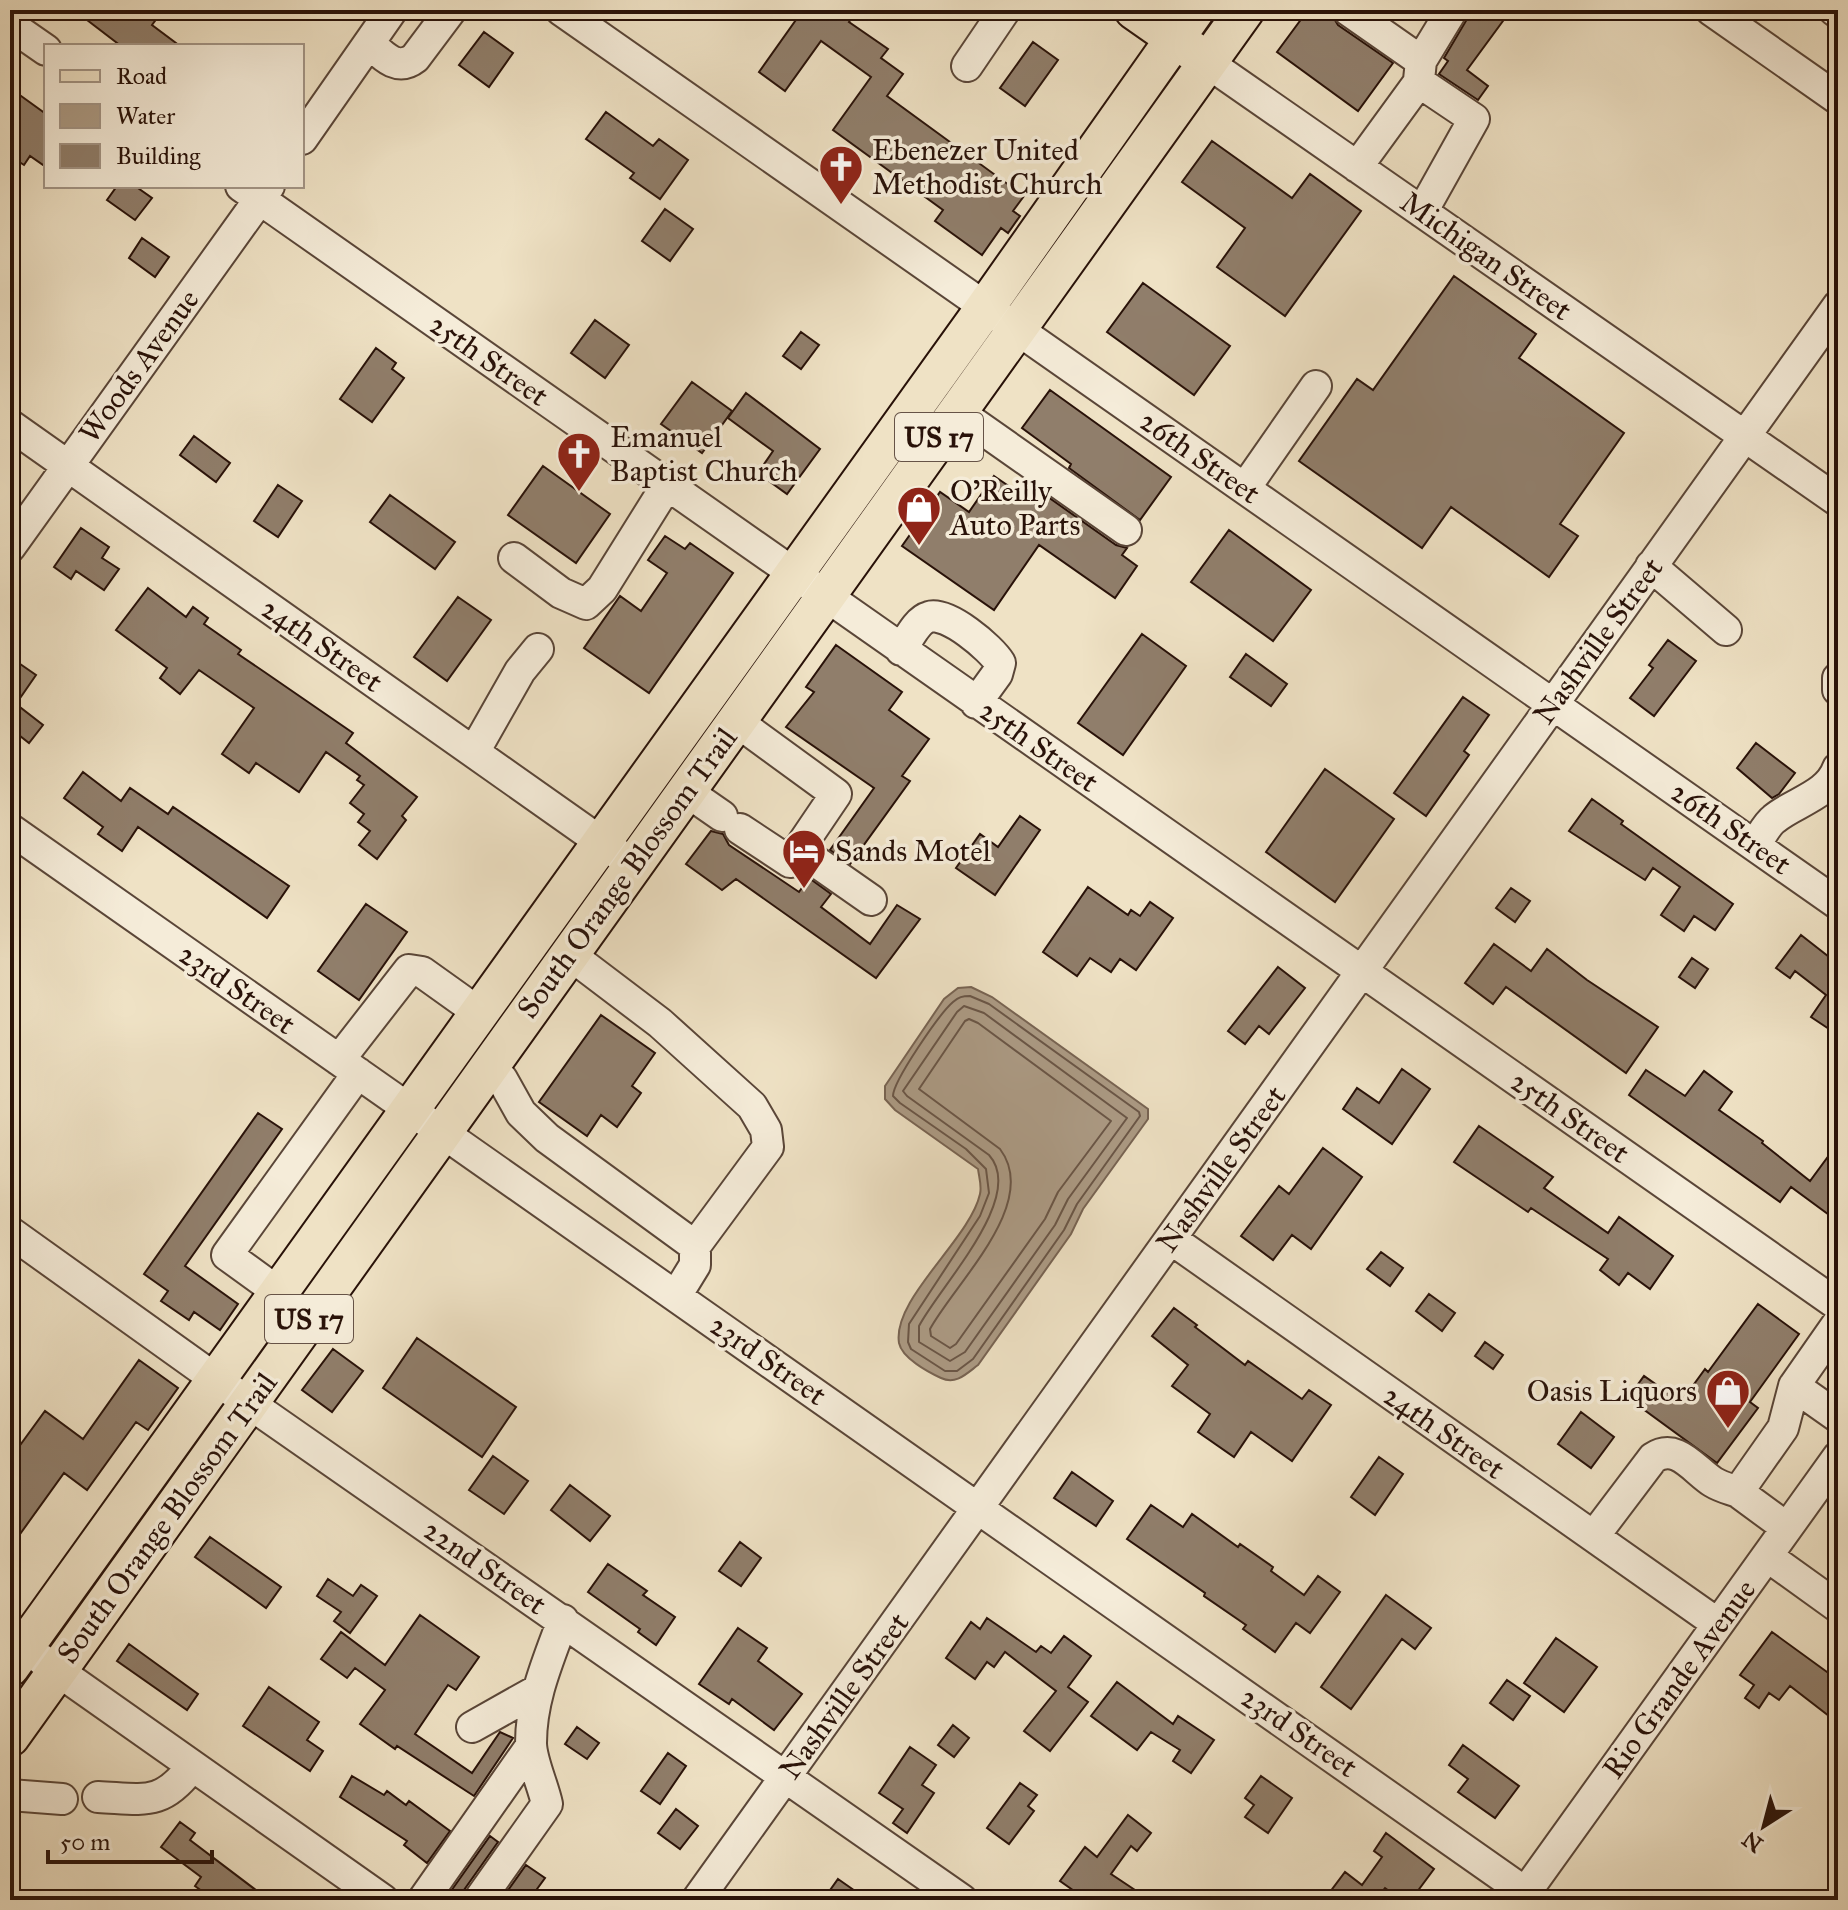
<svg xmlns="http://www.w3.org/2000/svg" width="1848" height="1910" font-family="'IM FELL Great Primer',serif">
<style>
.water{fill:#ac9b85;stroke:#786453;stroke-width:2}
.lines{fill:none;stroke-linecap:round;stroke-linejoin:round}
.shore{stroke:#6a5647;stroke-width:2}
.building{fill:#907e6b;stroke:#291209;stroke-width:2}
.minor-casing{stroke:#5a4638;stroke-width:34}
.major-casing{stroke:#291209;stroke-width:42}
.minor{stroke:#f5ecd9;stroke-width:30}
.major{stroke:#efe2c5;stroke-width:38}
.labels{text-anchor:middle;stroke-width:7;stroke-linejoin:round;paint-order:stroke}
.shield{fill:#f5ecd9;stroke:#665347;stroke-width:2}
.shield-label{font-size:28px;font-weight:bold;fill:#291209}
.poi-label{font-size:30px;fill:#291209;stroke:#f5ecd9;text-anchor:start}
.street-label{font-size:30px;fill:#291209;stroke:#f5ecd9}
</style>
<rect width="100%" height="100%" fill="#efe2c5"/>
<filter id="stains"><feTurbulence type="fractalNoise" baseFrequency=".0025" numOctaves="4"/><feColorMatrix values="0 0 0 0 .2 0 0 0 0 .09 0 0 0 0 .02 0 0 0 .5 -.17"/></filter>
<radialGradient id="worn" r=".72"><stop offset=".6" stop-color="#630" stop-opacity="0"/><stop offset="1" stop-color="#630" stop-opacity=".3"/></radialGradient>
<path class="water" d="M 971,987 L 992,997 L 1148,1109 L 1148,1119 L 1083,1209 L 1071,1234 L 978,1365 C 966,1374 956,1385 941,1378 C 928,1372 902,1358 899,1343 C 892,1299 970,1239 980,1194 C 982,1186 979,1177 978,1169 L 895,1110 L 885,1099 L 885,1086 L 944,999 L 958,988 Z"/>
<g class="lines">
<path class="shore" d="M 970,996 L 989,1004 L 1139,1112 L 1140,1116 L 1077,1204 L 1064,1230 L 973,1359 L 957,1371 L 945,1371 L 911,1349 L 908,1342 L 909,1324 L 980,1216 L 989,1193 L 986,1169 L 966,1149 L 900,1103 L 893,1096 C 893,1081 940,1013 953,1002 C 959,997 962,996 970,996 Z
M 964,1006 L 984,1013 L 1127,1118 L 1068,1199 L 1055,1225 L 965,1352 L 950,1361 L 919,1342 L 919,1326 C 939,1287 1027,1197 989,1155 L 907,1096 L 903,1091 L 957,1012 Z
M 969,1019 L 978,1023 L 1111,1121 L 1058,1192 L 1045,1219 L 956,1344 L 950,1348 L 931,1336 L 930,1329 C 955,1283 1041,1203 1000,1149 L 919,1089 L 965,1021 Z"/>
</g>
<path class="building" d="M 74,10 L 163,10 L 152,25 L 180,46 L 121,46 Z
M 803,10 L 858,10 L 849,22 L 888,49 L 881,58 L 903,74 L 887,96 L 1024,196 L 1013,211 L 1020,216 L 1008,233 L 1001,228 L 982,255 L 935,221 L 943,210 L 833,130 L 871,77 L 821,41 L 785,91 L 759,72 Z
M 1308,10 L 1329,10 L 1338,25 L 1393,63 L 1358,111 L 1277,52 Z
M 1470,10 L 1511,10 L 1467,70 L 1488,86 L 1478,100 L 1439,74 L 1448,61 L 1444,58 L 1467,19 Z
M 484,32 L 513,53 L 489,87 L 459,65 Z
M 1033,42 L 1058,60 L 1025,106 L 1000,88 Z
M 10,88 L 46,114 L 46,167 L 30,156 L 24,165 L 10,156 Z
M 606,112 L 653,146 L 659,139 L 688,160 L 660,199 L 630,178 L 634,173 L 586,139 Z
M 1212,141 L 1292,198 L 1310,174 L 1361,211 L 1285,316 L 1217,267 L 1245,228 L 1182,182 Z
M 117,186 L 135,186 L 152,198 L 135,220 L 107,200 Z
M 665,209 L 693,229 L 670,261 L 642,241 Z
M 142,238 L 169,257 L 155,277 L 129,258 Z
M 1454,276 L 1536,334 L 1519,358 L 1624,433 L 1560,524 L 1578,536 L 1549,577 L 1451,507 L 1422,548 L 1299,461 L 1357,379 L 1373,390 Z
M 1143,283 L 1230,346 L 1194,395 L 1107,332 Z
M 595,320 L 629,345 L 605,378 L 571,353 Z
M 801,332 L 819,345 L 801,369 L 783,356 Z
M 376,348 L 396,363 L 392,369 L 404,378 L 372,422 L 340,399 Z
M 692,382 L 732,411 L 702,453 L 661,424 Z
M 1050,390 L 1171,477 L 1140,520 L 1069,468 L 1071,464 L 1022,428 Z
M 746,393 L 820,449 L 787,494 L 758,473 L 773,451 L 728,418 Z
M 194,436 L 230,463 L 216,482 L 180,455 Z
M 543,466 L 610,514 L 576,563 L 508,515 Z
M 994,476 L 1041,508 L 1048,497 L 1116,545 L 1127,548 L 1122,555 L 1137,566 L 1115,598 L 1039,545 L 994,610 L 902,546 L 940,492 L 969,512 Z
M 278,485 L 302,501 L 278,537 L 254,521 Z
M 390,495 L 455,542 L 435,569 L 370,522 Z
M 81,528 L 109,547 L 102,558 L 119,569 L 104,590 L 76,571 L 71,579 L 54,567 Z
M 1229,530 L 1311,590 L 1273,641 L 1191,582 Z
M 665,536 L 685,549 L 690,543 L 733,573 L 649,693 L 584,648 L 620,596 L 641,611 L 667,573 L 648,560 Z
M 148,588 L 186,617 L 193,607 L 208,618 L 204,624 L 241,650 L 238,654 L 263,671 L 353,733 L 346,743 L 417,797 L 402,816 L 406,820 L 377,859 L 359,845 L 370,831 L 358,822 L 364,814 L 350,803 L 364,785 L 357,780 L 360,776 L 326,752 L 299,792 L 256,763 L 249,773 L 222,754 L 254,708 L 199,670 L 180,694 L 160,678 L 167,668 L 116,630 Z
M 458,597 L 491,620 L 447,681 L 414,657 Z
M 1142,634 L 1186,666 L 1123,755 L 1078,723 Z
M 1668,640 L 1696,661 L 1654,716 L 1630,698 L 1653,668 L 1649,665 Z
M 836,645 L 902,692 L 889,710 L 929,739 L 902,776 L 910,781 L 850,864 L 830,850 L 874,788 L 786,727 L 814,692 L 806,687 Z
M 1246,654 L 1287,684 L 1271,706 L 1230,677 Z
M 10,657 L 36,675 L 16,704 L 43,725 L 29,743 L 10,728 Z
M 1463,697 L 1489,715 L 1464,751 L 1469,755 L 1426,816 L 1394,793 Z
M 1756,743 L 1795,773 L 1779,794 L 1772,798 L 1737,768 Z
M 1325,769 L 1394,819 L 1335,902 L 1266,852 Z
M 83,772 L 121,801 L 130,788 L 168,814 L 173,807 L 289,886 L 267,918 L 138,827 L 122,851 L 98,834 L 103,827 L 64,798 Z
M 1592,799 L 1623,821 L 1621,824 L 1733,904 L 1715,930 L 1694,916 L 1684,931 L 1661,915 L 1680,887 L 1653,868 L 1645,880 L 1569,831 Z
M 1020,816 L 1040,830 L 995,895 L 956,868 L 980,834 L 998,847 Z
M 711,831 L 723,834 L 729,845 L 799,892 L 809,878 L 831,894 L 821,907 L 870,944 L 897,905 L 920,919 L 876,978 L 736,879 L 722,890 L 686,864 Z
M 1088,887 L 1128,915 L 1131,910 L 1140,916 L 1150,902 L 1173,918 L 1136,970 L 1120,959 L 1111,972 L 1090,958 L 1077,976 L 1043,952 Z
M 1511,888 L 1530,901 L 1515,922 L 1496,908 Z
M 366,904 L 407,932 L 359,1000 L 318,971 Z
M 1801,935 L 1838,964 L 1838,1035 L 1811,1017 L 1826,995 L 1795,971 L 1790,978 L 1776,968 Z
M 1494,944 L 1531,971 L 1547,949 L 1587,980 L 1658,1027 L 1626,1073 L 1506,987 L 1493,1004 L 1465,983 Z
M 1692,958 L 1708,969 L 1695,988 L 1679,977 Z
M 1278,967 L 1305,988 L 1269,1034 L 1259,1026 L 1245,1044 L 1228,1031 Z
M 601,1015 L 655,1053 L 632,1086 L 641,1093 L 617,1127 L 601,1115 L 587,1136 L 539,1102 Z
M 1402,1069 L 1430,1089 L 1392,1144 L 1343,1109 L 1357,1088 L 1379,1103 Z
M 1646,1070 L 1685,1096 L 1704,1071 L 1732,1092 L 1719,1110 L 1763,1141 L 1762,1143 L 1810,1181 L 1838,1143 L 1838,1216 L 1836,1220 L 1791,1187 L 1780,1202 L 1629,1095 Z
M 258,1113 L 282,1129 L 185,1266 L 238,1304 L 220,1330 L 194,1312 L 189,1320 L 161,1301 L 168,1291 L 144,1274 Z
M 1479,1126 L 1553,1177 L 1544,1188 L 1608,1233 L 1619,1217 L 1673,1256 L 1650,1289 L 1628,1273 L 1619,1285 L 1600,1270 L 1608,1259 L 1531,1208 L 1528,1212 L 1454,1162 Z
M 1323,1148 L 1362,1177 L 1311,1249 L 1292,1235 L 1273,1260 L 1241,1236 L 1279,1186 L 1289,1194 Z
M 1381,1252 L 1403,1268 L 1390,1286 L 1367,1269 Z
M 1429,1294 L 1455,1313 L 1442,1331 L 1416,1311 Z
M 1758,1304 L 1799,1334 L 1750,1402 L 1758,1408 L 1717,1463 L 1628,1398 L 1644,1376 L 1681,1402 L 1705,1369 L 1708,1372 Z
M 1174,1308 L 1197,1325 L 1195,1327 L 1245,1365 L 1248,1361 L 1302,1399 L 1309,1390 L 1331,1405 L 1292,1461 L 1251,1432 L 1234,1457 L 1198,1432 L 1210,1414 L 1172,1386 L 1188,1365 L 1152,1336 Z
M 417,1338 L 516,1407 L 482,1457 L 383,1388 Z
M 1485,1342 L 1503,1355 L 1493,1369 L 1475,1356 Z
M 333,1349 L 363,1371 L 332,1412 L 302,1390 Z
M 139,1360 L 178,1388 L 148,1430 L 136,1422 L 87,1490 L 64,1473 L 10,1548 L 10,1459 L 45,1411 L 83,1439 Z
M 1581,1412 L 1614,1437 L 1591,1468 L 1558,1444 Z
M 493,1456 L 528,1481 L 504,1514 L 469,1490 Z
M 1379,1457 L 1403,1474 L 1375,1515 L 1351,1497 Z
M 1072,1472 L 1113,1501 L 1096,1526 L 1054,1498 Z
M 570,1485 L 610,1516 L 590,1541 L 551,1510 Z
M 1151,1505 L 1183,1527 L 1192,1514 L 1238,1547 L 1240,1544 L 1273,1567 L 1271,1571 L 1304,1595 L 1318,1576 L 1340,1592 L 1310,1633 L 1296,1623 L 1275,1652 L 1243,1629 L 1246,1625 L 1204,1596 L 1205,1593 L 1127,1539 Z
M 210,1537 L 281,1587 L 266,1608 L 195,1557 Z
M 740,1542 L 761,1558 L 741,1586 L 719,1571 Z
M 608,1564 L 647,1591 L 643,1595 L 675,1617 L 656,1645 L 638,1632 L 640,1629 L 588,1592 Z
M 328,1579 L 353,1596 L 361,1585 L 377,1596 L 350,1633 L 334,1621 L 341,1612 L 317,1596 Z
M 1386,1595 L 1431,1628 L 1415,1649 L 1402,1639 L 1351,1709 L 1321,1687 Z
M 420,1615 L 479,1657 L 456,1690 L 448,1685 L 415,1734 L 472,1773 L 500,1732 L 513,1738 L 474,1796 L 397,1746 L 395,1749 L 360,1724 L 385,1690 L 355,1668 L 347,1678 L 321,1659 L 341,1632 L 385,1665 Z
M 987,1618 L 1036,1652 L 1041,1646 L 1051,1653 L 1064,1636 L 1091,1656 L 1068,1687 L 1088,1702 L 1050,1751 L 1024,1731 L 1056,1691 L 1005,1652 L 994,1667 L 987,1662 L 975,1679 L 946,1658 L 971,1622 L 980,1629 Z
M 738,1628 L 767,1648 L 758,1661 L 802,1694 L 774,1730 L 732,1699 L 729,1704 L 699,1684 Z
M 1772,1632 L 1838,1680 L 1838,1723 L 1790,1686 L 1779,1700 L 1769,1693 L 1759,1708 L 1745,1698 L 1754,1685 L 1740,1675 Z
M 1556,1638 L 1597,1667 L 1564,1712 L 1524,1683 Z
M 129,1644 L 198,1694 L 187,1710 L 117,1661 Z
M 1507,1680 L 1530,1696 L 1513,1720 L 1490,1703 Z
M 1117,1682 L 1173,1724 L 1178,1716 L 1214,1740 L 1191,1773 L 1173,1761 L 1180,1750 L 1151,1732 L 1137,1750 L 1091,1716 Z
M 269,1687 L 319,1722 L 307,1740 L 323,1751 L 310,1771 L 243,1726 Z
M 953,1725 L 969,1738 L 954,1757 L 938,1745 Z
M 577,1727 L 599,1743 L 587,1759 L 565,1744 Z
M 1463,1745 L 1519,1786 L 1495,1818 L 1458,1792 L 1468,1779 L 1449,1765 Z
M 910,1747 L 936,1765 L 922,1785 L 934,1793 L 907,1833 L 893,1823 L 903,1809 L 879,1793 Z
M 668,1753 L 686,1766 L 660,1804 L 641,1791 Z
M 352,1776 L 384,1795 L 387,1791 L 406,1805 L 409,1801 L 450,1831 L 427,1863 L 404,1845 L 407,1841 L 340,1797 Z
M 1261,1776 L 1292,1798 L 1268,1833 L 1245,1817 L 1254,1805 L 1245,1798 Z
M 1020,1783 L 1037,1795 L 1028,1806 L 1034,1811 L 1009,1844 L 987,1828 Z
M 676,1809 L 698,1826 L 680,1849 L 658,1833 Z
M 1128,1815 L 1151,1833 L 1137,1851 L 1131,1846 L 1111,1874 L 1150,1900 L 1087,1900 L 1060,1881 L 1085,1847 L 1097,1857 Z
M 180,1822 L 195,1833 L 190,1840 L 269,1900 L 214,1900 L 195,1886 L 201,1877 L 161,1847 Z
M 1386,1833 L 1434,1869 L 1411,1900 L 1402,1900 L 1385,1888 L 1378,1897 L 1382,1900 L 1324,1900 L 1345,1872 L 1362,1885 L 1382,1857 L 1374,1851 Z
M 490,1836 L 498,1842 L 464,1890 L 461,1899 L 451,1891 Z
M 526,1865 L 545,1878 L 529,1900 L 501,1900 Z
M 838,1879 L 868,1900 L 823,1900 Z"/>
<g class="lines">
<g class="minor-casing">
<path id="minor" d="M 561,10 L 1838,904
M 1348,10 L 1421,61
M 1711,10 L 1838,99
M 1834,10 L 1838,13
M 10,25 L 46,50
M 369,43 C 383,56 397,72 415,58 L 451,10
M 1208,63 L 1838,501
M 967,66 L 1005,10
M 1419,80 L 1421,61 L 1452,10
M 302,139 L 392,10
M 1357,167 L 1419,82 L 1474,119 L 1422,212
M 241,186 L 1838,1305
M 958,412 L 1126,530
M 10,425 L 618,854
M 1245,488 L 1316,386
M 10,547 L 269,186
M 514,558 L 561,593 L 586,604 L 602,589 L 667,485
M 1651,566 L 1726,630
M 901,650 C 908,640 917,620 929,617 C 947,611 991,648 1000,663 L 997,674 L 976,703
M 1838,678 L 1838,690
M 736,721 L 836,794 L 790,862 L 740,829
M 474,752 L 520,671 L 538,649
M 686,791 L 722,816
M 10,829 L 1526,1893
M 1755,845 C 1761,837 1766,825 1774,819 C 1794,802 1828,796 1838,768
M 798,849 L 871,900
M 569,954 L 660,1023 L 752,1106 L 766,1130 L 768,1147 L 695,1246 L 695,1265 L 676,1296
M 339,1060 L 409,970 L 422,972 L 478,1012
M 488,1069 L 502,1079 L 521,1113 L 547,1138 L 695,1246
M 10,1232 L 263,1413 L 962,1900
M 1171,1239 L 1718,1624
M 278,1292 L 227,1255 L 358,1073
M 1838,1323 L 1794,1386 L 1838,1417
M 1787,1528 L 1738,1492 L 1783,1428 L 1794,1386
M 1594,1536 L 1653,1458 C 1677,1442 1694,1470 1713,1482 C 1721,1487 1730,1489 1738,1492
M 1767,1556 L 1838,1607
M 41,1659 L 383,1900
M 472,1727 L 536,1691
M 10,1795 L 62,1799
M 98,1797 C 144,1799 162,1807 192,1766
M 423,1900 L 531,1746
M 479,1900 L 547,1804 C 543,1785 531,1760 531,1743 C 531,1699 548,1661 563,1620
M 697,1900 L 1838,306
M 1520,1900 L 1838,1457"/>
</g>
<g class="major-casing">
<path id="major" d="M 1134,10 L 1194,52
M 10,1667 L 985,308 L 1195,10
M 10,1737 L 1245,10"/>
</g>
<use href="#minor" class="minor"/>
<use href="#major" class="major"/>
</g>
<defs>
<g id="church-pin" transform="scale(2.3)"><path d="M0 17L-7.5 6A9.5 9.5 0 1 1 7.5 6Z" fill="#8f2418" stroke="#f5ecd9"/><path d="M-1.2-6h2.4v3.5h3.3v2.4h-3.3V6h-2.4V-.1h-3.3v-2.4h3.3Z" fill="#fff"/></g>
<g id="shop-pin" transform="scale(2.3)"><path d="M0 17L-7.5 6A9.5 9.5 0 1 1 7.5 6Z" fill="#8f2418" stroke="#f5ecd9"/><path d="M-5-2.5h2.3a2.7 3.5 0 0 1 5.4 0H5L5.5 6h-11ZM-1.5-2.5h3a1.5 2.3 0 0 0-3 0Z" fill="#fff"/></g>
<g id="hotel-pin" transform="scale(2.3)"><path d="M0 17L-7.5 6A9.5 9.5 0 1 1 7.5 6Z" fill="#8f2418" stroke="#f5ecd9"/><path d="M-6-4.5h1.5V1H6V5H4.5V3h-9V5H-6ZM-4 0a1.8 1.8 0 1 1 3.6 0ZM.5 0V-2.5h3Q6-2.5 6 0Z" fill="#fff"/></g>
</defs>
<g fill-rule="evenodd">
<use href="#church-pin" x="841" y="167"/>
<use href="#church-pin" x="579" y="454"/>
<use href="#shop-pin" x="919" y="508"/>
<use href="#hotel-pin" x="804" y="851"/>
<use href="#shop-pin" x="1728" y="1391"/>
</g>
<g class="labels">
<g class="shield">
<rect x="895" y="413" width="88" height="48" rx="6"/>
<rect x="265" y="1295" width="88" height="48" rx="6"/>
</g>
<g class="shield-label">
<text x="939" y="447">US 17</text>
<text x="309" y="1329">US 17</text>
</g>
<g class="poi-label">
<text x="872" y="160">Ebenezer United<tspan x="872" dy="34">Methodist Church</tspan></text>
<text x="610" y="447">Emanuel<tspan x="610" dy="34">Baptist Church</tspan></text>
<text x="950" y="501">O'Reilly<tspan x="950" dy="34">Auto Parts</tspan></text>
<text x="835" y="861">Sands Motel</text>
<text x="1697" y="1401" text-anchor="end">Oasis Liquors</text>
</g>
<g class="street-label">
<text transform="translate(1486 256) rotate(35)" y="10">Michigan Street</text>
<text transform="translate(489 360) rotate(35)" y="10">25th Street</text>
<text transform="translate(139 366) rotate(-54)" y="10">Woods Avenue</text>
<text transform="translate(1200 457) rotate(35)" y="10">26th Street</text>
<text transform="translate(1598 641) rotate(-54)" y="10">Nashville Street</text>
<text transform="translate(322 645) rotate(35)" y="10">24th Street</text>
<text transform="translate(1039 746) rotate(35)" y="10">25th Street</text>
<text transform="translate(1731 828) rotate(35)" y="10">26th Street</text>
<text transform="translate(627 873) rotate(-54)" y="10">South Orange Blossom Trail</text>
<text transform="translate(237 989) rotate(35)" y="10">23rd Street</text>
<text transform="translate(1570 1117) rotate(35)" y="10">25th Street</text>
<text transform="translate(1221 1169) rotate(-54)" y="10">Nashville Street</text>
<text transform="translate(768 1360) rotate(35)" y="10">23rd Street</text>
<text transform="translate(1444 1432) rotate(35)" y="10">24th Street</text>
<text transform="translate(167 1518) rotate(-54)" y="10">South Orange Blossom Trail</text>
<text transform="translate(485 1567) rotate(35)" y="10">22nd Street</text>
<text transform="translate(1679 1679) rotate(-54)" y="10">Rio Grande Avenue</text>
<text transform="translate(844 1696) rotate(-54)" y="10">Nashville Street</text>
<text transform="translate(1299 1732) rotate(35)" y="10">23rd Street</text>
</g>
</g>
<rect width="1848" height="1910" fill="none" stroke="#efe2c5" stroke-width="40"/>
<rect x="12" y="12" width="1824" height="1886" fill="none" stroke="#291209" stroke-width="4"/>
<rect x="20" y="20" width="1808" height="1870" fill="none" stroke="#291209" stroke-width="2"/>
<rect x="44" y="44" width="260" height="144" fill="#f5ecd9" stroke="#a39586" stroke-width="2"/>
<rect x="60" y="70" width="40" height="12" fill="#efe2c5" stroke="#a39586" stroke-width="2"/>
<text x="116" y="84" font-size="24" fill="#291209">Road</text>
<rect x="60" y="104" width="40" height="24" fill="#ac9b85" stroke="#a39586" stroke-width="2"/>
<text x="116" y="124" font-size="24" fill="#291209">Water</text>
<rect x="60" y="144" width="40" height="24" fill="#907e6b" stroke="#a39586" stroke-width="2"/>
<text x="116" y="164" font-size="24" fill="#291209">Building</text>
<g transform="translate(1764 1826) rotate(216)" stroke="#f5ecd9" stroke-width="6" paint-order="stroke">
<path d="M0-6L14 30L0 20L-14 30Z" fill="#291209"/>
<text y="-12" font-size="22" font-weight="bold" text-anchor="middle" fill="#291209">N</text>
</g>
<path d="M48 1850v12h164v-12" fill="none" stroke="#291209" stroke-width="4"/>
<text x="60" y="1850" font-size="24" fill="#291209" stroke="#f5ecd9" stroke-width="6" paint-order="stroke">50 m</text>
<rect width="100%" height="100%" filter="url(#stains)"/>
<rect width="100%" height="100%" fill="url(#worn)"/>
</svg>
